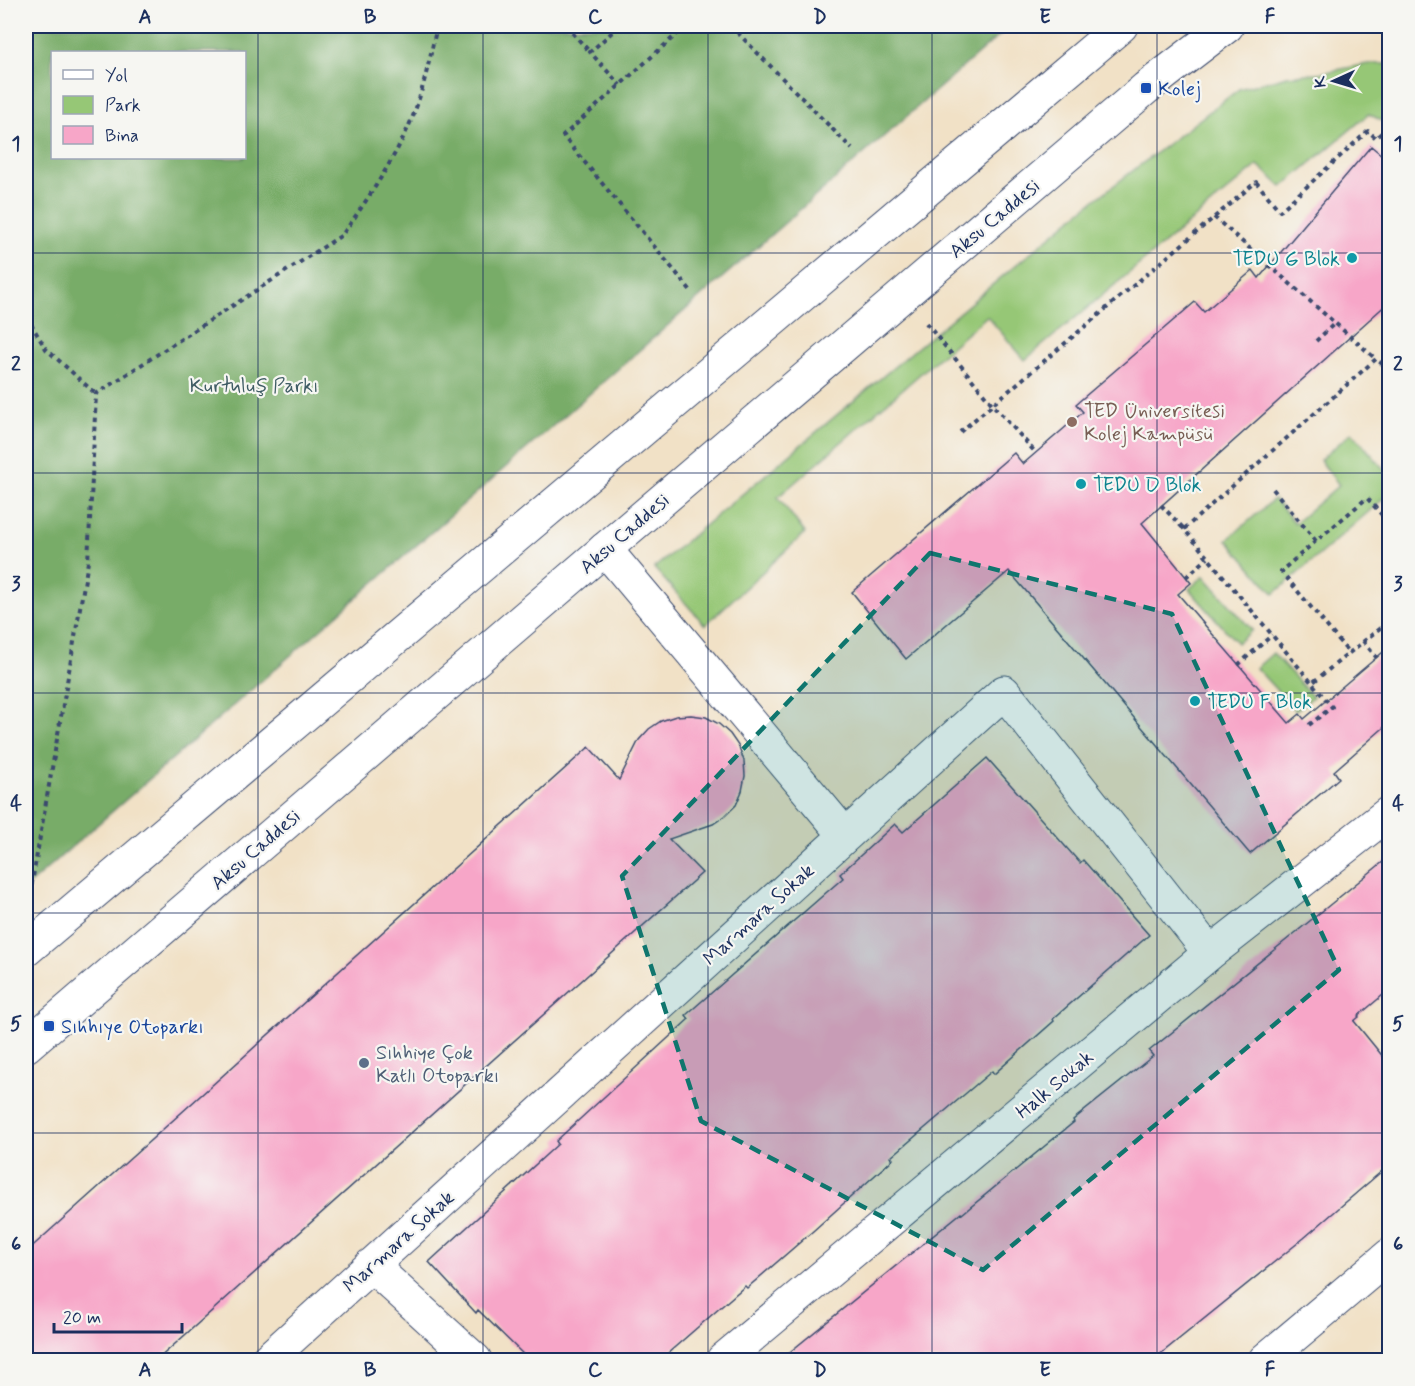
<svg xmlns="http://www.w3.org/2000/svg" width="1415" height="1386" font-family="Mynerve,sans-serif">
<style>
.green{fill:#96c776;stroke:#587b6a;stroke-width:1.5}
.forest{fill:#78ac67;stroke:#4a6e62;stroke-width:1.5;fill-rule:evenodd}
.building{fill:#f7a6c8}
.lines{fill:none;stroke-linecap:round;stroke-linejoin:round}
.street-casing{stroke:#3b4a6e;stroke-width:35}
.secondary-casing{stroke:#3b4a6e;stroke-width:35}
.path{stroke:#3b4a6e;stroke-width:4;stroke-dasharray:4.5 4.5;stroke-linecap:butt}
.street{stroke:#fff;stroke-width:33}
.secondary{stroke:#fff;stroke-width:33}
.marked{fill:#0f766e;fill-opacity:0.2;stroke:#0f766e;stroke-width:4.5;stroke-dasharray:12 8;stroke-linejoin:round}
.grid{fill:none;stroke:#1b2f5e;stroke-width:1.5;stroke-opacity:0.55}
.transit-dot{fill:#1a4fb4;stroke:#f6f6f2;stroke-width:2}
.culture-dot{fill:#0f9aa8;stroke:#f6f6f2;stroke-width:2}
.education-dot{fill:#8d6e63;stroke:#f6f6f2;stroke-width:2}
.service-dot{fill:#5c6f8a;stroke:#f6f6f2;stroke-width:2}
.labels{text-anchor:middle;stroke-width:4.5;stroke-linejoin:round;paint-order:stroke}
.transit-label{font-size:20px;fill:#164399;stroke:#f6f6f2;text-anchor:start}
.street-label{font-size:20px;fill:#1b2f5e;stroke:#f6f6f2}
.culture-label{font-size:20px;fill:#0d838f;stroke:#f6f6f2;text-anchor:start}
.park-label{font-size:20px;fill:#405d65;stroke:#f6f6f2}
.education-label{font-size:20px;fill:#785e54;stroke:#f6f6f2;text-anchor:start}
.service-label{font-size:20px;fill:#4e5e75;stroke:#f6f6f2;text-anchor:start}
.neatline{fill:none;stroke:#1b2f5e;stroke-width:2}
.grid-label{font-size:20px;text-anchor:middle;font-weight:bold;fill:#1b2f5e}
</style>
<rect width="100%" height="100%" fill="#f6f6f2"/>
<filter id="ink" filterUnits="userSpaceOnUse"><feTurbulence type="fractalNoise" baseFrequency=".0167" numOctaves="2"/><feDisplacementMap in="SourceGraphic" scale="12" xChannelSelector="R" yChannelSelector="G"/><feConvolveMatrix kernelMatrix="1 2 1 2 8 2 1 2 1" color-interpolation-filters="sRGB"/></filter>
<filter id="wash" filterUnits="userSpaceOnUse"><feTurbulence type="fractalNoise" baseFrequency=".008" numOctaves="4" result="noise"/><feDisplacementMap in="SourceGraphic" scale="24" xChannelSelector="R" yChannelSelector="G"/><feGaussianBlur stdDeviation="1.35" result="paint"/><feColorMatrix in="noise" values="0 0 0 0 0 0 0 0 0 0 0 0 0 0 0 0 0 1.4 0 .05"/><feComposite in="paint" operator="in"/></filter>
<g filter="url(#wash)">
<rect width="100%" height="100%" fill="#f1e1c6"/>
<path class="green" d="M 1368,64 L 1389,64 L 1389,113 L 1382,121 L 1369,114 L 1282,187 L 1258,165 L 1025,360 L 987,316 L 778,497 L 805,533 L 705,625 L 654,568 L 1078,213 L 1239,89 L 1287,76 L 1326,72 Z
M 1352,432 L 1389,475 L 1389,494 L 1274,594 L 1227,540 L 1274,499 L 1295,523 L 1339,485 L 1320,460 Z
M 1204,576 L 1252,630 L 1237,643 L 1189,589 Z
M 1273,653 L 1313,697 L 1296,711 L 1256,668 Z"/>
<path class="forest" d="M 26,26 L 1010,26 L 26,887 ZM 52,52 L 244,52 L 244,158 L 52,158 Z"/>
<g id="blocks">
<path class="building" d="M 1371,146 L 1389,161 L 1389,302 L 1142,523 L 1191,583 L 1178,594 L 1289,723 L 1300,714 L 1304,719 L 1389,647 L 1389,723 L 1334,771 L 1339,778 L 1250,854 L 1009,571 L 906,659 L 852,592 L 1014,453 L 1023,464 L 1083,412 L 1076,404 L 1195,302 L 1204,312 L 1253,270 L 1259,278 Z
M 691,715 L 706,717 L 719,724 L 730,734 L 739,747 L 744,761 L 745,776 L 742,791 L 736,805 L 725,816 L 713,824 L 669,839 L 702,873 L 157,1360 L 26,1360 L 26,1252 L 589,747 L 619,780 L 639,740 L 649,729 L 661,721 L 676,716 Z
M 987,758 L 1080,863 L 1083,860 L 1149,935 L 1053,1019 L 1054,1021 L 994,1074 L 992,1071 L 891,1157 L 893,1159 L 813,1231 L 747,1288 L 745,1286 L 660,1360 L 529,1360 L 478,1310 L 476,1313 L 429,1262 L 558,1144 L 556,1141 L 689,1019 L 686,1015 L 843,878 L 840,874 L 895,824 L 903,832 Z
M 1389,857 L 1389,990 L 1358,1016 L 1359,1017 L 1354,1021 L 1389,1064 L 1389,1165 L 1304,1238 L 1153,1360 L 780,1360 L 961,1213 L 962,1214 L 1074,1122 L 1073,1120 L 1153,1056 L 1149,1051 Z"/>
</g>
</g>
<g filter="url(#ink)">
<use href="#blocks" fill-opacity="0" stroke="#3b4a6e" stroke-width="1.5"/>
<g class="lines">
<g class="street-casing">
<path id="street" d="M 605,549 L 845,835
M 371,1265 L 475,1360
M 267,1360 L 1004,692 L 1210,953
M 723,1360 L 1210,953 L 1390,812
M 1265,1360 L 1390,1255"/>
</g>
<g class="secondary-casing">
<path id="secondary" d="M 26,950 L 1121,26
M 26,1046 L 605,549 L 1146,88 L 1227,26"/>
</g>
<path class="path" d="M 566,26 L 590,52
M 619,26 L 590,52 L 620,85
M 686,26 L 563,136 L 692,292
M 731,26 L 852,149
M 1214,217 L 1376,359
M 26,316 L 46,349 L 96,394
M 926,323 L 993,405 L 1036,453
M 1316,341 L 1335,323
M 1390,370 L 1376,359 L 1184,529 L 1312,683 L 1390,620
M 960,432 L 1256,182 L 1280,211 L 1368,131 L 1376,138 L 1390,125
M 1273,489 L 1316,541 L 1367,498 L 1390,524
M 1161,505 L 1184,529
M 1316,541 L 1281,571 L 1349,653
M 1186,577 L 1208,558
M 1363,641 L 1377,658
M 1238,665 L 1272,635
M 1309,725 L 1332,707 L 1312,683
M 30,894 L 88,562 L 96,394 L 342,235 C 366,202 388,169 406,132 C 422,99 429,61 437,26"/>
<use href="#street" class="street"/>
<use href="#secondary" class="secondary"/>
</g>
</g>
<path class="marked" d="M 930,553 L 1172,614 L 1339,970 L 983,1270 L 701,1121 L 622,876 Z"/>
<path class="grid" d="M 258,26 L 258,1360M 483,26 L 483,1360M 708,26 L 708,1360M 932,26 L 932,1360M 1157,26 L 1157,1360M 26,253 L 1390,253M 26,473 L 1390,473M 26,693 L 1390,693M 26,913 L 1390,913M 26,1133 L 1390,1133"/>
<g class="transit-dot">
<rect x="1140" y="82" width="12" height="12" rx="3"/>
<rect x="43" y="1020" width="12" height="12" rx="3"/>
</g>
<g class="culture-dot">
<circle cx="1352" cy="258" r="6"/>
<circle cx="1081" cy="484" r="6"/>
<circle cx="1195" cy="701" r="6"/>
</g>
<circle class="education-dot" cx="1072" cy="422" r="6"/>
<circle class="service-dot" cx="364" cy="1063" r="6"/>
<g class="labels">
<g class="transit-label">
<text x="1158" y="95">Kolej</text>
<text x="61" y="1033">Sıhhıye Otoparkı</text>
</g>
<g class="street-label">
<text transform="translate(994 218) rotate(-40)" y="7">Aksu Caddesi</text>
<text transform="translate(624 533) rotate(-41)" y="7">Aksu Caddesi</text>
<text transform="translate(255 849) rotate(-41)" y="7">Aksu Caddesi</text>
<text transform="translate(758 914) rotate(-42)" y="7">Marmara Sokak</text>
<text transform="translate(1054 1084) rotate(-40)" y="7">Halk Sokak</text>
<text transform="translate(398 1241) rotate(-42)" y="7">Marmara Sokak</text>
</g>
<g class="culture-label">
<text x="1340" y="265" text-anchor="end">TEDU G Blok</text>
<text x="1093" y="491">TEDU D Blok</text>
<text x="1207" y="708">TEDU F Blok</text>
</g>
<g class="park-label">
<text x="254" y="392">Kurtuluş Parkı</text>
</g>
<g class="education-label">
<text x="1084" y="417">TED Üniversitesi<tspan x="1084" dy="23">Kolej Kampüsü</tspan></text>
</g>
<g class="service-label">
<text x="376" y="1059">Sıhhiye Çok<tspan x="376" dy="23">Katlı Otoparkı</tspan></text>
</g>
</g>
<rect width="1415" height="1386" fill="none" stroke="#f6f6f2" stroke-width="66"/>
<rect x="51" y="51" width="195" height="108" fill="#f6f6f2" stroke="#9ea6b7" stroke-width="1.5"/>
<rect x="63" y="70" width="30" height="9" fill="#ffffff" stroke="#9ea6b7" stroke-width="1.5"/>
<text x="105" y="81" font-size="18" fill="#1b2f5e">Yol</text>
<rect x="63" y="96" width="30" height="18" fill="#96c776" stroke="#9ea6b7" stroke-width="1.5"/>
<text x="105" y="111" font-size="18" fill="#1b2f5e">Park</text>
<rect x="63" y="126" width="30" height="18" fill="#f7a6c8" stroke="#9ea6b7" stroke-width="1.5"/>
<text x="105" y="141" font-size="18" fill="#1b2f5e">Bina</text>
<g transform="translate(1334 81) rotate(266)" stroke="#f6f6f2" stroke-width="4.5" paint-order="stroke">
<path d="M0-4.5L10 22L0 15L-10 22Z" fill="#1b2f5e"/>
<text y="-9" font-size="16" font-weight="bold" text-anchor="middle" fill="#1b2f5e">K</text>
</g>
<path d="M54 1323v9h128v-9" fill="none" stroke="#1b2f5e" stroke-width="3"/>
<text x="63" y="1323" font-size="18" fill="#1b2f5e" stroke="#f6f6f2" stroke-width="4.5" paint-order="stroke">20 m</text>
<rect x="33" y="33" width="1349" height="1320" class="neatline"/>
<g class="grid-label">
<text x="145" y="23">A</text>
<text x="370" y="23">B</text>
<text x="595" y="23">C</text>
<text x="820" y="23">D</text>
<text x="1045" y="23">E</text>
<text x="1270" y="23">F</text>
<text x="16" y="150">1</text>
<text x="1398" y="150">1</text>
<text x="16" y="370">2</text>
<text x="1398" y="370">2</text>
<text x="16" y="590">3</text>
<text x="1398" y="590">3</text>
<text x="16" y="810">4</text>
<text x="1398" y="810">4</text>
<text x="16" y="1030">5</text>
<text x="1398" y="1030">5</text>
<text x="16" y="1250">6</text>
<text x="1398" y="1250">6</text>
<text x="145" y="1376">A</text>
<text x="370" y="1376">B</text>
<text x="595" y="1376">C</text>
<text x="820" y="1376">D</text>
<text x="1045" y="1376">E</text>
<text x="1270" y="1376">F</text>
</g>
</svg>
